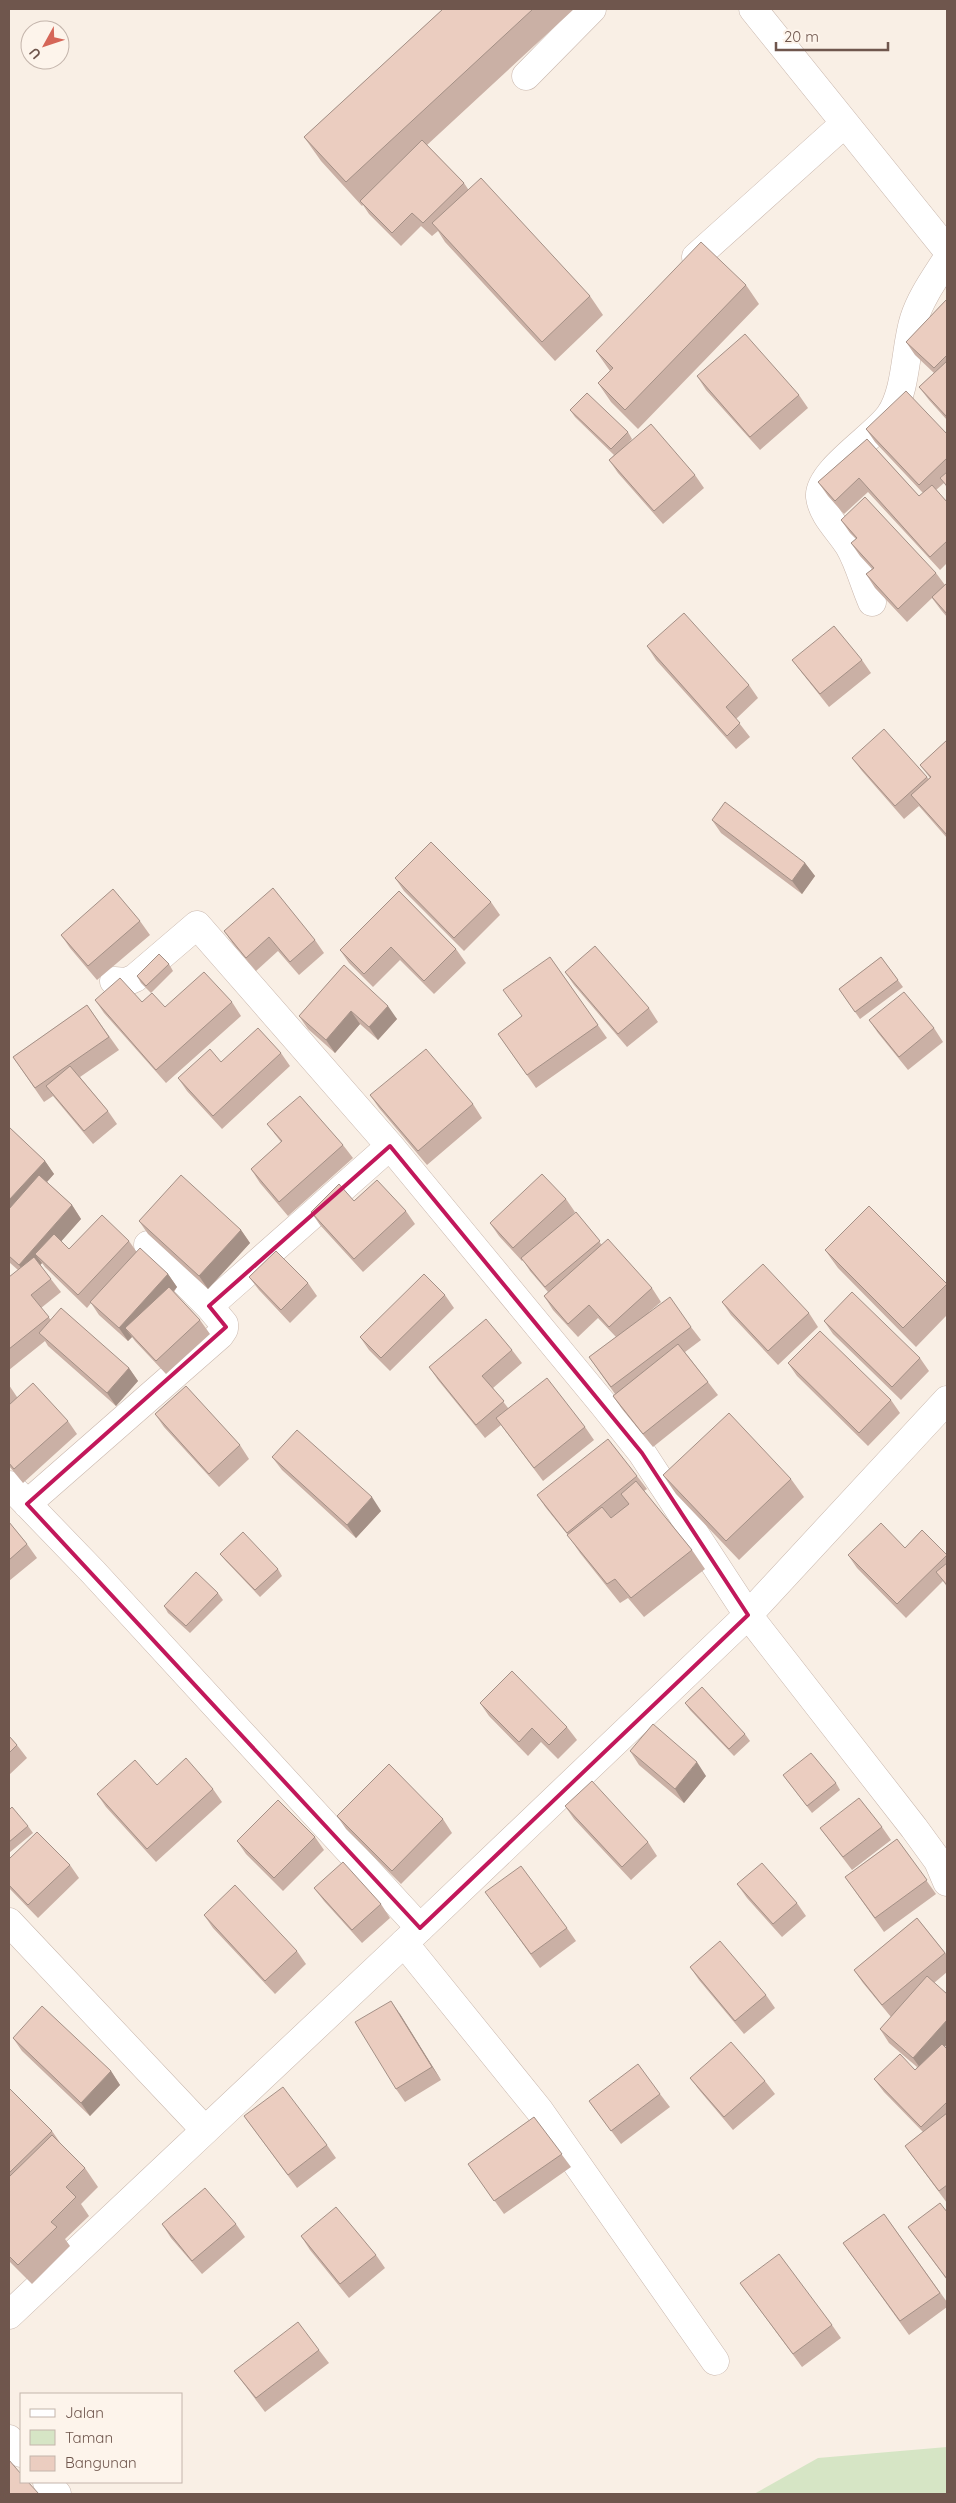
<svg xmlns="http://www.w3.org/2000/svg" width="956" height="2503" font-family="Quicksand,sans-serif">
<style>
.green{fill:#d6e5c5}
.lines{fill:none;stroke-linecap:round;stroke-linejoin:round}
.minor-casing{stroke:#c9b7ad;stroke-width:29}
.tertiary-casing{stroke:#c9b7ad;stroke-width:29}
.minor{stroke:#fff;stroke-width:28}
.tertiary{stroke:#fff;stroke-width:28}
.wall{fill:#cab0a5}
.shaded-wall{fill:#a49086}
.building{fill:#ebcdc0;stroke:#a49086}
.marked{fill:none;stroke:#c2185b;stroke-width:4;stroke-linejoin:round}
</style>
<rect width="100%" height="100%" fill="#f9efe5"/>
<path class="green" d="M 947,2447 L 947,2494 L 754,2494 L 818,2458 Z"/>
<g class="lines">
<g class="minor-casing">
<path id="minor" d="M 753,9 L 947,250
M 526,76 L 592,9
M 696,257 L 844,124
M 872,602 C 864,584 859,563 849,546 C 840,531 822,515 820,497 C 817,472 877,435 890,415 C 907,390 905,347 914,319 C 921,297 935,278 947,259
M 114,981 L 126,982 L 135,978 L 197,925 L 390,1146 L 603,1404 L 642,1453 L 748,1615 L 914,1828 L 938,1861 L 947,1882
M 148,1245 L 209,1306
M 9,1485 L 93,1572 L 420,1928
M 27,1504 L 220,1335 L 224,1329 L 224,1324 L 209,1306 L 390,1146
M 9,1922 L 205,2130
M 404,1943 L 539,2110 L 715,2361
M 9,2439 L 21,2453
M 47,2482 L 57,2494"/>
</g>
<g class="tertiary-casing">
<path id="tertiary" d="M 9,2315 L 420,1928 L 748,1615 L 947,1400"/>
</g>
<use href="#minor" class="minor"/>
<use href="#tertiary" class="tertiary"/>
</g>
<path class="wall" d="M 443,9 L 574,9 L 427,145 L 464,183 L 468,189 L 590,296 L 603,315 L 555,361 L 445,242 L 438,231 L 432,236 L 421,226 L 401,246 L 369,214 L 363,205 L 362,206 L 321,161 L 304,137 Z
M 746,285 L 759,304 L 638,429 L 611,402 L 598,383 L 610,371 L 596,351 Z
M 947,299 L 947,420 L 929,400 L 919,387 L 934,373 L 915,355 L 906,342 Z
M 697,376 L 799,395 L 808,408 L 760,450 L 706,390 Z
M 570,410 L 628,432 L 632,439 L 625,447 L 695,475 L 704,488 L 663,524 L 618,473 L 609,460 L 614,455 L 575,417 Z
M 866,429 L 947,434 L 947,488 L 944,483 L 936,490 L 947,502 L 947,563 L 940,570 L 868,492 L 844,514 L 828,496 L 818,482 L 867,439 L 919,496 L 923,493 L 875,442 Z
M 841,520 L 936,573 L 945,585 L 947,583 L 947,617 L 941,610 L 932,598 L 907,622 L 875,588 L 866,574 L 872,569 L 860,556 L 851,543 L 856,539 L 850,533 Z
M 647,646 L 749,685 L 758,698 L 736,719 L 750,737 L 736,749 L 656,660 Z
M 792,660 L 862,660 L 871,673 L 829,707 L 802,673 Z
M 947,740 L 947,838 L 919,806 L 904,819 L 862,771 L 852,758 L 927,777 L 929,779 L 930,778 L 920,765 Z
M 712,820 L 805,863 L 815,876 L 802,894 L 721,833 Z
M 395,878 L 491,902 L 500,915 L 464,951 L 404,891 Z
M 399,891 L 456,949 L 466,963 L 434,994 L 400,960 L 373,987 L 349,963 L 340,950 Z
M 140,921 L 150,935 L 97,980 L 70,948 L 61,935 Z
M 224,931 L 315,940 L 324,953 L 299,975 L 278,951 L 256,971 L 233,944 Z
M 550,957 L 607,1038 L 536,1088 L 498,1034 L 522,1016 Z
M 881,957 L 903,987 L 860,1019 L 839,989 Z
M 169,964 L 173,971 L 151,993 L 141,983 L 137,976 Z
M 344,965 L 397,1019 L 378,1040 L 360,1024 L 335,1053 L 308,1029 L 299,1016 Z
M 565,972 L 649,1008 L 658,1022 L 627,1047 L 574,985 Z
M 95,1000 L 142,1002 L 165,1007 L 232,1002 L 241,1016 L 166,1083 L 104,1013 Z
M 87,1005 L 119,1050 L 80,1077 L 108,1111 L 117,1124 L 93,1144 L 53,1096 L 44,1102 L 13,1057 Z
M 869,1020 L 934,1028 L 943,1042 L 908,1070 L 878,1033 Z
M 281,1053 L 290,1066 L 222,1129 L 187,1091 L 178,1078 L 221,1062 Z
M 370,1095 L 473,1104 L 482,1118 L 427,1165 L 379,1108 Z
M 267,1124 L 343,1145 L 353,1158 L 288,1216 L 260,1183 L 251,1169 L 281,1142 Z
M 9,1127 L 45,1161 L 54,1174 L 47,1182 L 72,1205 L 81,1219 L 61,1241 L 69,1249 L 129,1241 L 136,1251 L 168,1274 L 177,1287 L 174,1292 L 200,1320 L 210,1334 L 166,1374 L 135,1341 L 132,1337 L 128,1341 L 99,1315 L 91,1303 L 87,1308 L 45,1267 L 42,1263 L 40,1265 L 61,1292 L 41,1308 L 51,1320 L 129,1368 L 138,1381 L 116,1406 L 48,1346 L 45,1341 L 9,1370 L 9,1277 L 18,1270 L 9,1262 Z
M 566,1199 L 575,1212 L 565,1222 L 576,1212 L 601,1244 L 652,1288 L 661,1302 L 649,1312 L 691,1327 L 701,1340 L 685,1352 L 708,1382 L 718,1395 L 653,1447 L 622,1409 L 613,1396 L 615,1394 L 589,1357 L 616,1337 L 598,1318 L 578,1337 L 553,1310 L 544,1296 L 548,1292 L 530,1271 L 523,1260 L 522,1261 L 499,1236 L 490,1223 Z
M 354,1201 L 406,1211 L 415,1224 L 363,1272 L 320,1225 L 311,1212 Z
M 869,1206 L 947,1285 L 947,1315 L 916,1347 L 838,1268 L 825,1250 Z
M 139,1221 L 241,1230 L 250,1243 L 208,1289 L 148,1234 Z
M 249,1277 L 308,1283 L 317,1296 L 290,1323 L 259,1290 Z
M 445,1295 L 454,1308 L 390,1371 L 369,1350 L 360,1337 Z
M 722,1302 L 809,1313 L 818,1327 L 778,1365 L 731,1315 Z
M 824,1321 L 920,1358 L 929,1371 L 901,1400 L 833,1334 Z
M 512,1350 L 522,1363 L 493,1388 L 508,1408 L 585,1427 L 594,1440 L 543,1481 L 501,1425 L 485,1438 L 438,1380 L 429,1367 Z
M 788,1363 L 891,1400 L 900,1413 L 868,1446 L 797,1376 Z
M 9,1385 L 17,1397 L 68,1421 L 77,1434 L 23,1483 L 9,1466 Z
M 155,1414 L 240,1445 L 249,1459 L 219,1487 L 164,1427 Z
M 272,1457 L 381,1511 L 356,1538 L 282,1470 Z
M 663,1475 L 791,1479 L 804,1497 L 739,1560 L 676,1494 Z
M 637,1476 L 647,1489 L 644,1491 L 692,1550 L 705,1569 L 644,1617 L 628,1598 L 620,1603 L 580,1553 L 567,1534 L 546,1508 L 537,1495 Z
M 9,1522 L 27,1544 L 37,1558 L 9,1581 Z
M 922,1530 L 947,1556 L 947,1587 L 943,1581 L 906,1618 L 857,1568 L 848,1555 L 905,1548 Z
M 220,1554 L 278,1569 L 282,1576 L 260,1597 L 225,1560 Z
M 218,1593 L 223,1600 L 190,1633 L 168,1613 L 164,1606 Z
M 480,1703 L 567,1727 L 577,1740 L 558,1759 L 541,1742 L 528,1756 L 489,1716 Z
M 685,1703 L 745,1734 L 750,1741 L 734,1756 L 690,1710 Z
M 9,1736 L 17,1745 L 27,1758 L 9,1775 Z
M 630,1751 L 706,1776 L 684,1803 L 639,1765 Z
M 783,1775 L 836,1783 L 840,1790 L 812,1813 Z
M 157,1785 L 213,1789 L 222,1802 L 156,1862 L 106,1807 L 97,1794 Z
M 565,1806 L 648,1842 L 657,1856 L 631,1880 L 574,1819 Z
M 9,1810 L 28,1826 L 33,1833 L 9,1853 Z
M 337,1816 L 443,1819 L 452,1833 L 401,1884 L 346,1829 Z
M 882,1827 L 891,1840 L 852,1870 L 820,1828 Z
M 315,1837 L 324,1850 L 283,1891 L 246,1854 L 237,1841 Z
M 897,1839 L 936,1894 L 884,1932 L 845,1877 Z
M 9,1859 L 70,1865 L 79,1878 L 38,1918 L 9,1888 Z
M 737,1884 L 797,1903 L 806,1916 L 782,1937 L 747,1898 Z
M 314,1888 L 381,1904 L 390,1918 L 362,1943 L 324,1901 Z
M 495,1905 L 567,1928 L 576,1941 L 540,1968 Z
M 204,1915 L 297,1951 L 306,1964 L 275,1994 L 213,1928 Z
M 917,1918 L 947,1955 L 947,1972 L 934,1983 L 947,1994 L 947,2044 L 945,2047 L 947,2049 L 947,2203 L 905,2146 L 923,2132 L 884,2092 L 874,2079 L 915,2070 L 917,2067 L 889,2043 L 880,2029 L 891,2017 L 863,1983 L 854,1970 Z
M 690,1967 L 766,1995 L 775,2008 L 744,2034 L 699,1980 Z
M 400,2014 L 441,2080 L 405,2102 L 396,2089 Z
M 13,2038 L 111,2071 L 120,2085 L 90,2116 L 22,2051 Z
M 690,2078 L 765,2081 L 775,2094 L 733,2130 L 700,2091 Z
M 9,2088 L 52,2131 L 61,2144 L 85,2168 L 98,2187 L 81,2204 L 89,2216 L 65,2239 L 70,2246 L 32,2284 L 9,2261 Z
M 660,2094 L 670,2107 L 621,2144 L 589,2101 Z
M 244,2116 L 327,2145 L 336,2158 L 297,2188 Z
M 534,2117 L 571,2167 L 504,2214 L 468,2164 Z
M 947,2212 L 947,2280 L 908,2227 Z
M 884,2214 L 947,2302 L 947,2307 L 909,2335 L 843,2243 Z
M 162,2224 L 236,2224 L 245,2237 L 202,2274 L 171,2238 Z
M 301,2236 L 376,2255 L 385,2268 L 349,2298 L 310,2250 Z
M 740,2283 L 832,2325 L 841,2338 L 802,2367 Z
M 319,2350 L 329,2363 L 265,2412 L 234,2371 Z"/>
<path class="shaded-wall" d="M 805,863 L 815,876 L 802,894 L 792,881 Z
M 388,1006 L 397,1019 L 378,1040 L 369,1027 Z
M 351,1011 L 360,1024 L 335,1053 L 326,1040 Z
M 45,1161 L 54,1174 L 9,1224 L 9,1200 Z
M 72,1205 L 81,1219 L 43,1262 L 35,1254 L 42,1263 L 28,1279 L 19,1265 Z
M 241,1230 L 250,1243 L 208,1289 L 199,1276 Z
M 168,1274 L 177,1287 L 133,1336 L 125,1328 L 132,1337 L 128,1341 L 119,1328 Z
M 129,1368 L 138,1381 L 116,1406 L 107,1393 Z
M 372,1497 L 381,1511 L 356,1538 L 347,1525 Z
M 697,1762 L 706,1776 L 684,1803 L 675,1789 Z
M 391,2001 L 400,2014 L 441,2080 L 432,2067 Z
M 947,2020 L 947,2044 L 923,2072 L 913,2058 Z
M 111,2071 L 120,2085 L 90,2116 L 81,2103 Z"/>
<path class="building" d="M 443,9 L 533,9 L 346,182 L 304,137 Z
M 422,140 L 464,183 L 423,223 L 412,213 L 392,233 L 360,201 Z
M 481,178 L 590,296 L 542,342 L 432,223 Z
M 701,242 L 746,285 L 625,410 L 598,383 L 613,368 L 596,351 Z
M 947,299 L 947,355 L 934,368 L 906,342 Z
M 745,334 L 799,395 L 750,437 L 697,376 Z
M 947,361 L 947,417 L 919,387 Z
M 906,391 L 947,434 L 947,458 L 919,485 L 866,429 Z
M 587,393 L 628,432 L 611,449 L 570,410 Z
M 651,424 L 695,475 L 654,511 L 609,460 Z
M 867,439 L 919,496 L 932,485 L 947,502 L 947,541 L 930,557 L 859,478 L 835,501 L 818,482 Z
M 947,472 L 947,486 L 940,478 Z
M 865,497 L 936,573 L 898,609 L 866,574 L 874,568 L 851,543 L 857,538 L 841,520 Z
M 947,583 L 947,614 L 932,597 Z
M 684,613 L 749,685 L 726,707 L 740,723 L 727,736 L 647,646 Z
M 834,626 L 862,660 L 820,694 L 792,660 Z
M 884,729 L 927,777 L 895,806 L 852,758 Z
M 947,740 L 947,835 L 911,795 L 931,777 L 920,765 Z
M 725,802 L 805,863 L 792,881 L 712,820 Z
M 431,842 L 491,902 L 454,938 L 395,878 Z
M 273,888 L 315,940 L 290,962 L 269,937 L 246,958 L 224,931 Z
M 113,889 L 140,921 L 88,966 L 61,935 Z
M 399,891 L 456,949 L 424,981 L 391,947 L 364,974 L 340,950 Z
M 595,946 L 649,1008 L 618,1034 L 565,972 Z
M 159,954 L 169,964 L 146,986 L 137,976 Z
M 550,957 L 598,1025 L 527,1075 L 498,1034 L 522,1016 L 503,990 Z
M 881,957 L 898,980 L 855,1012 L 839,989 Z
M 344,965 L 388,1006 L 369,1027 L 351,1011 L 326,1040 L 299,1016 Z
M 204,972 L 232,1002 L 156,1070 L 95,1000 L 120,978 L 142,1002 L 152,993 L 165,1007 Z
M 904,992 L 934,1028 L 899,1057 L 869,1020 Z
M 87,1005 L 109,1037 L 35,1088 L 13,1057 Z
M 258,1028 L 281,1053 L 213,1116 L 178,1078 L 210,1049 L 221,1062 Z
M 426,1049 L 473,1104 L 418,1151 L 370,1095 Z
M 70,1066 L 108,1111 L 84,1131 L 46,1086 Z
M 300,1096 L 343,1145 L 279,1202 L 251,1169 L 282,1141 L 267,1124 Z
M 9,1127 L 45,1161 L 9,1200 Z
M 542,1174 L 566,1199 L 513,1248 L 490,1223 Z
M 39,1175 L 72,1205 L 19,1265 L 9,1256 L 9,1209 Z
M 181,1175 L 241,1230 L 199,1276 L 139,1221 Z
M 377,1180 L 406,1211 L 354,1259 L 311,1212 L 339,1184 L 354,1201 Z
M 869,1206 L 947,1284 L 903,1328 L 825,1250 Z
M 576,1212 L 600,1241 L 545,1287 L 521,1258 Z
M 102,1215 L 129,1241 L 78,1295 L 35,1254 L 54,1234 L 69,1249 Z
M 608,1239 L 652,1288 L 609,1327 L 589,1305 L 568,1324 L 544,1296 Z
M 140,1248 L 168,1274 L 119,1328 L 90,1302 Z
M 276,1251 L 308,1283 L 281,1310 L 249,1277 Z
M 34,1257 L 51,1279 L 31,1295 L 49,1317 L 9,1349 L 9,1277 Z
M 763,1264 L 809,1313 L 768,1351 L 722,1302 Z
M 424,1274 L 445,1295 L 381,1358 L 360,1337 Z
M 169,1287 L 200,1320 L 156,1361 L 125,1328 Z
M 852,1292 L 920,1358 L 892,1387 L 824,1321 Z
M 670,1297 L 691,1327 L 611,1387 L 589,1357 Z
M 61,1308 L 129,1368 L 107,1393 L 39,1333 Z
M 486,1319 L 512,1350 L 482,1376 L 504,1401 L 476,1425 L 429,1367 Z
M 820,1331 L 891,1400 L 859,1433 L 788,1363 Z
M 678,1344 L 708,1382 L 643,1434 L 613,1396 Z
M 547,1378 L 585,1427 L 534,1468 L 496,1418 Z
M 33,1383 L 68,1421 L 14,1469 L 9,1463 L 9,1405 Z
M 186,1386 L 240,1445 L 209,1474 L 155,1414 Z
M 729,1413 L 791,1479 L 726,1541 L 663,1475 Z
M 297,1430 L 372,1497 L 347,1525 L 272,1457 Z
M 608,1439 L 637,1476 L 567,1533 L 537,1495 Z
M 636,1481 L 692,1550 L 631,1598 L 615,1579 L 607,1584 L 567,1535 L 602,1507 L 611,1518 L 629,1504 L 621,1494 Z
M 9,1522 L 27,1544 L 9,1560 Z
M 881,1523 L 905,1548 L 922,1530 L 947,1555 L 897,1604 L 848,1555 Z
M 243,1532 L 278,1569 L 255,1590 L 220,1554 Z
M 947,1563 L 947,1585 L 936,1572 Z
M 196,1572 L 218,1593 L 186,1626 L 164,1606 Z
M 512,1671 L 567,1727 L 549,1745 L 532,1728 L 519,1742 L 480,1703 Z
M 702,1687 L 745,1734 L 729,1749 L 685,1703 Z
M 653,1724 L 697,1762 L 675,1789 L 630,1751 Z
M 9,1736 L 17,1745 L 9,1753 Z
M 811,1753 L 836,1783 L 807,1806 L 783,1775 Z
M 186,1758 L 213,1789 L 147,1849 L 97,1794 L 135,1760 L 157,1785 Z
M 389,1764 L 443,1819 L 392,1871 L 337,1816 Z
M 592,1781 L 648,1842 L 622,1867 L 565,1806 Z
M 859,1798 L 882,1827 L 843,1857 L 820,1828 Z
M 278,1800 L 315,1837 L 274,1878 L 237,1841 Z
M 12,1807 L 28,1826 L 9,1842 L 9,1810 Z
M 37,1832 L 70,1865 L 28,1905 L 9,1885 L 9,1859 Z
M 897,1839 L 927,1880 L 875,1918 L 845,1877 Z
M 343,1862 L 381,1904 L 352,1930 L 314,1888 Z
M 762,1863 L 797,1903 L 773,1924 L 737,1884 Z
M 521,1866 L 567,1928 L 531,1954 L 485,1892 Z
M 235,1885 L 297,1951 L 265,1981 L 204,1915 Z
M 917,1918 L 945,1953 L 882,2005 L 854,1970 Z
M 720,1941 L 766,1995 L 735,2021 L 690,1967 Z
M 927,1976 L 947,1994 L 947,2020 L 913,2058 L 880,2029 Z
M 391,2001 L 432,2067 L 396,2089 L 355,2022 Z
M 42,2006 L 111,2071 L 81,2103 L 13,2038 Z
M 731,2042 L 765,2081 L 724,2117 L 690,2078 Z
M 942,2044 L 947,2049 L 947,2102 L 921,2127 L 874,2079 L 900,2054 L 915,2070 Z
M 638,2064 L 660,2094 L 611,2131 L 589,2101 Z
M 283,2087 L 327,2145 L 288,2175 L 244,2116 Z
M 9,2088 L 52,2131 L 9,2173 Z
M 947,2113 L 947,2185 L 939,2191 L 905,2146 Z
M 534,2117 L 562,2154 L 494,2201 L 468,2164 Z
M 52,2135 L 85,2168 L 66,2187 L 76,2197 L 51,2222 L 57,2227 L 18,2265 L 9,2256 L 9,2177 Z
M 205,2188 L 236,2224 L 192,2261 L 162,2224 Z
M 940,2203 L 947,2212 L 947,2279 L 908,2227 Z
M 336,2207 L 376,2255 L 340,2284 L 301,2236 Z
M 884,2214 L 940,2293 L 900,2321 L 843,2243 Z
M 779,2254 L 832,2325 L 793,2354 L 740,2283 Z
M 298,2322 L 319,2350 L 256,2398 L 234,2371 Z
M 9,2460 L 21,2474 L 21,2482 L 28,2482 L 39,2494 L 9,2494 Z"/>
<path class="marked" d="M 390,1146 L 642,1453 L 748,1615 L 420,1928 L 27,1504 L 226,1327 L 209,1306 Z"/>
<rect width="956" height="2503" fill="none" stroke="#6f564d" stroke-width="20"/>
<rect x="20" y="2393" width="162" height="90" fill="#fdf4eb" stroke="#c4b5ac"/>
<rect x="30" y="2409" width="25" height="8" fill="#ffffff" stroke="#c4b5ac"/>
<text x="65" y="2418" font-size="15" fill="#6f564d">Jalan</text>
<rect x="30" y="2430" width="25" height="15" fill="#d6e5c5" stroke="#c4b5ac"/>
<text x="65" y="2443" font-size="15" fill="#6f564d">Taman</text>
<rect x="30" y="2456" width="25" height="15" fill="#ebcdc0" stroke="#c4b5ac"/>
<text x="65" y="2468" font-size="15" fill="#6f564d">Bangunan</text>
<g transform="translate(45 45) rotate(230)"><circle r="24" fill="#fdf4eb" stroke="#c4b5ac"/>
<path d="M0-4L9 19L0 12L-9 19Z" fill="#d56658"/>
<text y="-8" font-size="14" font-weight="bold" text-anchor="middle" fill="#6f564d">U</text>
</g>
<path d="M776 42v8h112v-8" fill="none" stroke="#6f564d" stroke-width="2.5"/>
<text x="784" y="42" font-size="15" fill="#6f564d" stroke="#fdf4eb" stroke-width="4" paint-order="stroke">20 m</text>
</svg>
